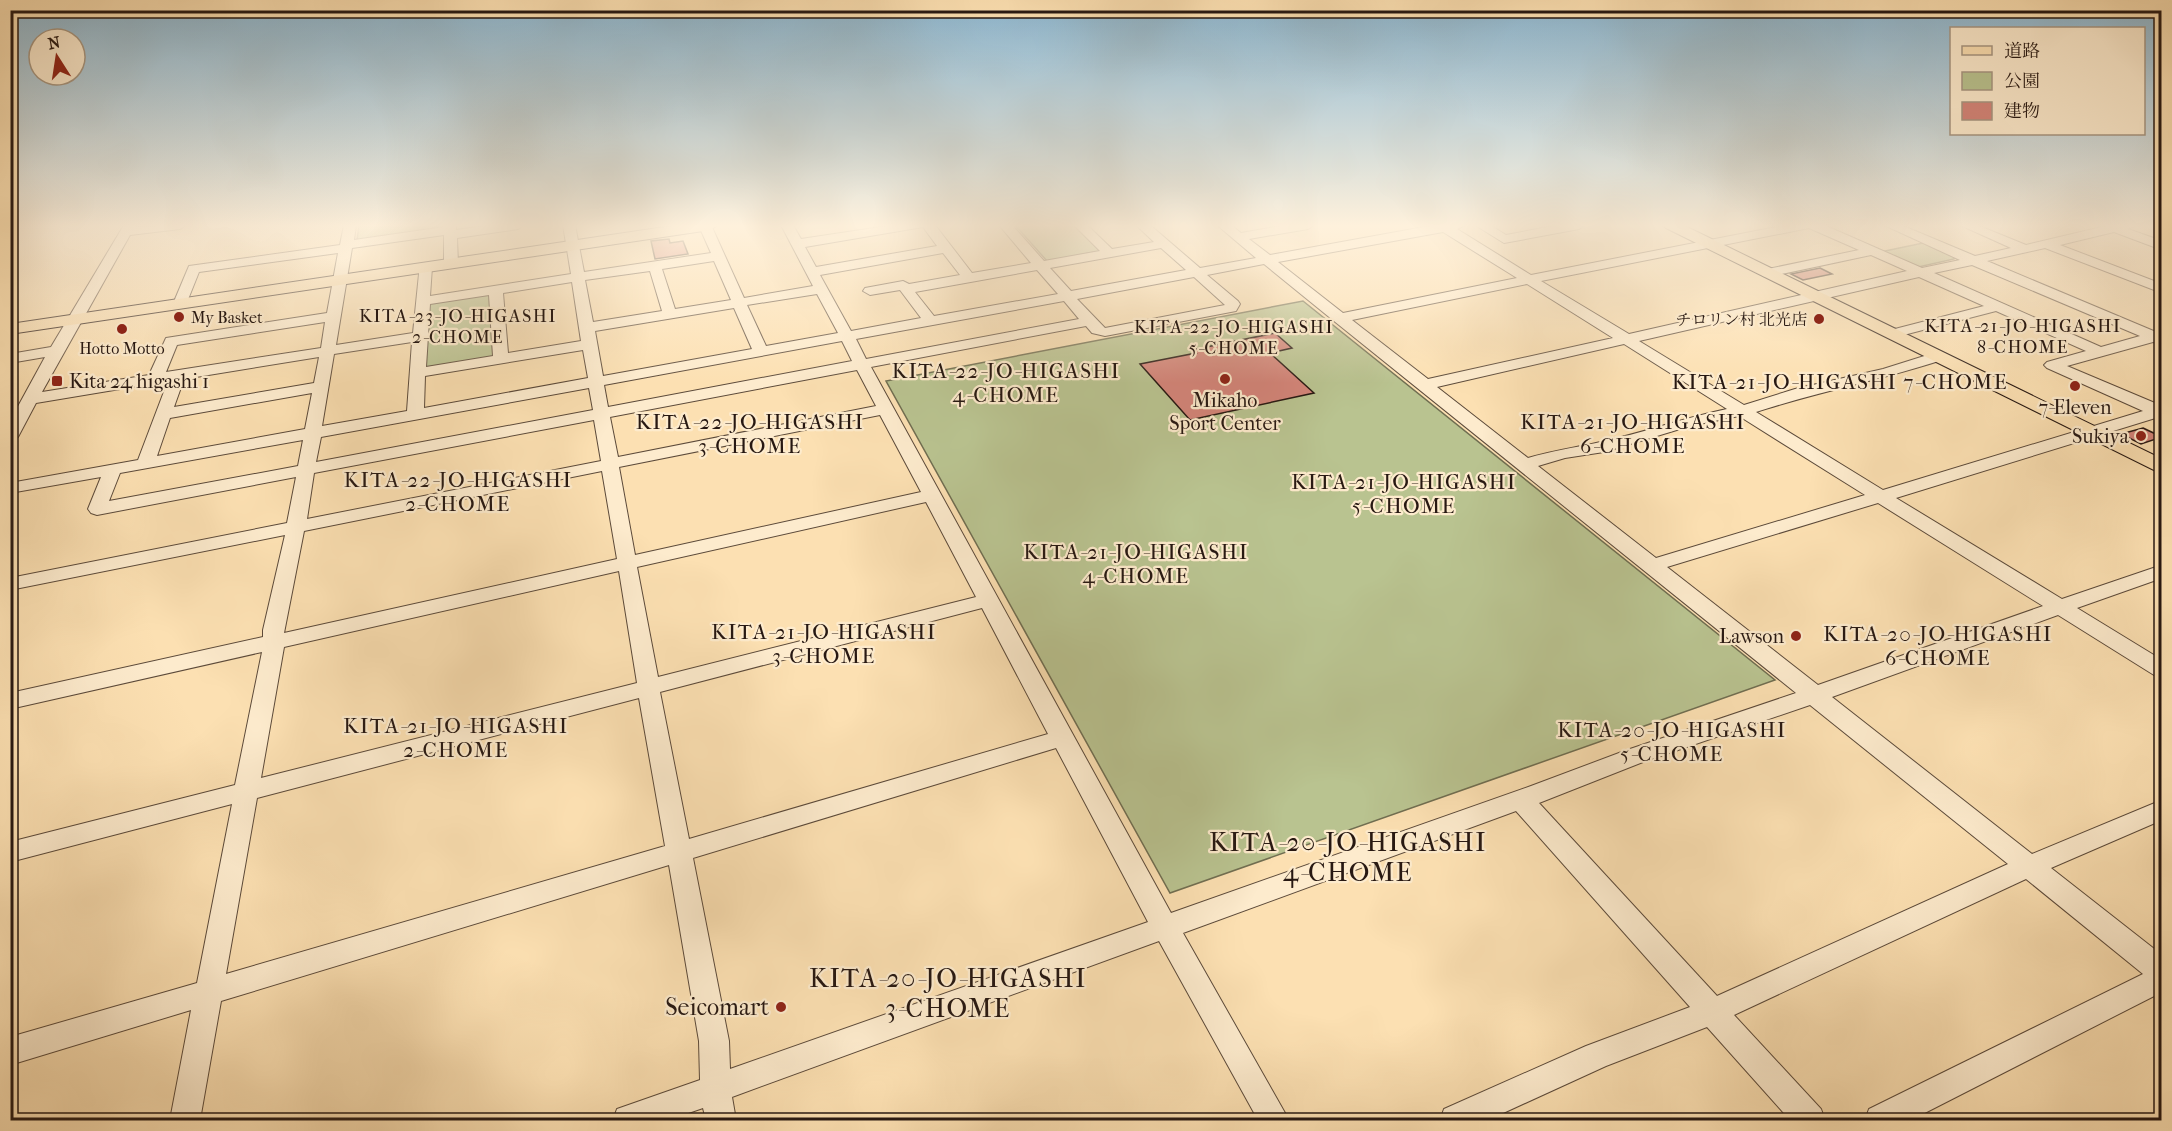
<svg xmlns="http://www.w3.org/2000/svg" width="2172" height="1131" font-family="'IM FELL French Canon','Noto Serif JP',serif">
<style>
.green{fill:#b9c390;stroke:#706e51;stroke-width:1.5}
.building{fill:#d4857a;stroke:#271812;stroke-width:1.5}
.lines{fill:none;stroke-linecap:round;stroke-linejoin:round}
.minor-casing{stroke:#5c4a3a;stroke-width:2}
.major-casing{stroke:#271812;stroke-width:2}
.minor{fill:#fdebcd;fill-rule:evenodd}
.major{fill:#fce0b2;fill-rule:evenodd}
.poi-dot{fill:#8f2418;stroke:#fdebcd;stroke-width:2}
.labels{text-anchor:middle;stroke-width:4.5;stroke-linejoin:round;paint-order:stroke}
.far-poi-label{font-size:16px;fill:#271812;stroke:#fdebcd;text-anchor:start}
.far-neighbourhood-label{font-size:18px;letter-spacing:1.5px;fill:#271812;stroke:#fdebcd}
.poi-label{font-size:20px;fill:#271812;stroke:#fdebcd}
.neighbourhood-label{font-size:21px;letter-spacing:1.5px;fill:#271812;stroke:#fdebcd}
.near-poi-label{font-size:24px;fill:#271812;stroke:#fdebcd;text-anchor:end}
.near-neighbourhood-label{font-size:26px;letter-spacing:1.5px;fill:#271812;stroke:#fdebcd}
</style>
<rect width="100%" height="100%" fill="#fce0b2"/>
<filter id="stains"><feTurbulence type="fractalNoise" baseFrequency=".00333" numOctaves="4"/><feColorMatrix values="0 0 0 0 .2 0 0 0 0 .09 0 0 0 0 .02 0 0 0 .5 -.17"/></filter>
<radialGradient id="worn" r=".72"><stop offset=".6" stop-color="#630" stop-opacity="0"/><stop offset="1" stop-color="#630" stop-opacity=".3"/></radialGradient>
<path class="green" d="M 359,225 L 443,225 L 443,229 L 357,240 Z
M 1015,225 L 1073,225 L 1100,251 L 1047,261 Z
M 1923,243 L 1954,256 L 1954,259 L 1914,268 L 1880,252 Z
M 491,293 L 495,358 L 423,370 L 427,303 Z
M 1303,301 L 1775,680 L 1170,893 L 886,381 Z"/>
<path class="building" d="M 669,239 L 670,243 L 683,241 L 688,254 L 655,259 L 651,241 Z
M 1820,268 L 1832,274 L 1803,280 L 1791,274 Z
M 1275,333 L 1292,348 L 1270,353 L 1314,393 L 1190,420 L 1140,364 L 1196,353 L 1192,350 Z
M 2143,428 L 2162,437 L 2141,444 L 2121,434 Z"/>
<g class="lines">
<g class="minor-casing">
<path id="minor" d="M 124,225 L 136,225 L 135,227 L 186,225 L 180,229 L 130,235 L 42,392 L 149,375 L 166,338 L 327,313 L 338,253 L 199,272 L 185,307 L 175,307 L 173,304 L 189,266 L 340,245 L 344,225 L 356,225 L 354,240 L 444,227 L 444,225 L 456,225 L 456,230 L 492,225 L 524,225 L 518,229 L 457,238 L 458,264 L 451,268 L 444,264 L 444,235 L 352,248 L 336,345 L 413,333 L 420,264 L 430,264 L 432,267 L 430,296 L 571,274 L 563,225 L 575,225 L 584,272 L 711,253 L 699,226 L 711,225 L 744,298 L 813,286 L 781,225 L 793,225 L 801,239 L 894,225 L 935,225 L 972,273 L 1031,263 L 999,225 L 1012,225 L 1044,261 L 1100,251 L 1074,225 L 1087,225 L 1112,249 L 1154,242 L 1136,225 L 1150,225 L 1200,268 L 1256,258 L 1217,225 L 1231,225 L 1241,233 L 1286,225 L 1314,225 L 1308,229 L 1249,239 L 1270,255 L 1435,225 L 1465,225 L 1457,229 L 1531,275 L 1786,225 L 1824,225 L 1922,268 L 1960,260 L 1884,225 L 1901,225 L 1975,256 L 2011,248 L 1960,225 L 1977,225 L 2026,245 L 2110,225 L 2136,225 L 2128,229 L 2162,241 L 2162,250 L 2114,232 L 2060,245 L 2162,284 L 2162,293 L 2045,248 L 1987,261 L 2156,332 L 2162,331 L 2162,343 L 2153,342 L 2067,366 L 2162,406 L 2162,416 L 1896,498 L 2062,599 L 2162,565 L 2162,578 L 2077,608 L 2162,660 L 2162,677 L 2154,675 L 2058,615 L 1832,697 L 2032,854 L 2162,800 L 2162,820 L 2051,868 L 2162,955 L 2162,992 L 1911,1120 L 1865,1120 L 1869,1109 L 2143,974 L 2026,879 L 1734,1015 L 1821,1109 L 1825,1120 L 1790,1120 L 1707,1027 L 1606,1066 L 1488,1120 L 1440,1120 L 1444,1109 L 1586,1046 L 1690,1007 L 1516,811 L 1183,933 L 1289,1120 L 1258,1120 L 1159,941 L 732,1097 L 736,1120 L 706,1120 L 703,1108 L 668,1120 L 613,1120 L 617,1109 L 700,1080 L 699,1041 L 669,865 L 221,1001 L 200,1120 L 170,1120 L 191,1010 L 10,1065 L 10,1037 L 197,983 L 232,804 L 10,862 L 10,842 L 235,785 L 262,652 L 10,709 L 10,693 L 263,637 L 263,630 L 285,535 L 10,590 L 10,578 L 287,523 L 296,477 L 97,515 L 91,513 L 88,509 L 101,477 L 10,493 L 10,483 L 138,460 L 168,381 L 36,403 L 18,437 L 10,442 L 10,421 L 45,357 L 10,363 L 10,354 L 51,347 ZM 923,227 L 937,246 L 816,267 L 805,247 ZM 1809,228 L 1859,250 L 1763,270 L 1761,273 L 1763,276 L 1768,277 L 1871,255 L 1907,271 L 1629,334 L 1541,281 ZM 1443,232 L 1517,278 L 1343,313 L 1278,262 ZM 1161,248 L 1186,270 L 1071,291 L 1050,268 ZM 943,253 L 960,275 L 909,284 L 903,281 L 865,288 L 863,291 L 870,295 L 900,290 L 921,318 L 851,331 L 820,275 ZM 714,261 L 731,300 L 675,309 L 662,269 ZM 1264,264 L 1334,321 L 1796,693 L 1627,750 L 1531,786 L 1171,913 L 871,367 L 1086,326 L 1092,333 L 1105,336 L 1236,311 L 1240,304 L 1238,301 L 1207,275 ZM 1972,265 L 2140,336 L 2101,347 L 1934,273 ZM 1037,270 L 1058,294 L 934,316 L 915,292 ZM 650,271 L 662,311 L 593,322 L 585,280 ZM 1194,277 L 1225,305 L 1105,328 L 1077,299 ZM 1919,277 L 1984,306 L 1887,331 L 1885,334 L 1887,337 L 1892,338 L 1996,311 L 2086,351 L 2047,362 L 2044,365 L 2047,368 L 2143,411 L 1883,490 L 1756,412 C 1817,392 1881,380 1942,360 L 1945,357 L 1942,354 L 1937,352 L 1883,369 L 1795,389 L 1744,405 L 1639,341 ZM 572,282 L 581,341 L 508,353 L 503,293 ZM 1527,284 L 1613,338 L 1428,379 L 1352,320 ZM 817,294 L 838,333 L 766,346 L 747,305 ZM 489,295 L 493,356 L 426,367 L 430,304 ZM 1064,301 L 1079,319 L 866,359 L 856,339 ZM 734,308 L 752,349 L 603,376 L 595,331 ZM 325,322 L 321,348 L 166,372 L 177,345 ZM 842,341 L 852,361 L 608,407 L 604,385 ZM 412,342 L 407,411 L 322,426 L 334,354 ZM 1624,344 L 1727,409 C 1683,418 1640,434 1596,443 C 1573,448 1551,451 1528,458 L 1437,387 ZM 583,350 L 588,378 L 424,408 L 425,376 ZM 319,357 L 314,383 L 174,407 L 184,379 ZM 857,370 L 876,406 L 618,457 L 610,417 ZM 589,388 L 593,410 L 316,462 L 321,437 ZM 312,393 L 305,429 L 157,456 L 170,418 ZM 880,415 L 921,492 L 635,555 L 619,467 ZM 1739,416 L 1865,495 L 1656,558 L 1538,466 L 1565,458 L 1604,452 L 1690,426 ZM 594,420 L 601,461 L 307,519 L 314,473 ZM 303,440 L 298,466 L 109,501 L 120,473 ZM 602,471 L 617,559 L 284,633 L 304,531 ZM 926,502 L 976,597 L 658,677 L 637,567 ZM 1878,503 L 2043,606 L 1818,685 L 1667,567 ZM 619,571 L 637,683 L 261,778 L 284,647 ZM 982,608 L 1048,734 L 689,839 L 660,692 ZM 639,698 L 665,846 L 226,974 L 257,798 ZM 1810,705 L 2008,864 L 1717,996 L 1539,803 L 1643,762 ZM 1056,748 L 1148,922 L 730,1069 L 729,1041 L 693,858 Z
M 1475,225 L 1490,225 L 1506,235 L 1558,225 L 1585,225 L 1579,229 L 1504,243 Z"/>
</g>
<g class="major-casing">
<path id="major" d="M 678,225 L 718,225 L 710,230 L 10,334 L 10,324 Z
M 1663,225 L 1683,225 L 2162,459 L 2162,474 L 1666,228 Z"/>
</g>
<use href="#minor" class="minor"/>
<use href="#major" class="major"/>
</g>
<linearGradient id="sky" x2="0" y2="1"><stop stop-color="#8bb7d2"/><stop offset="0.59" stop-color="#fef1dc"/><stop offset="1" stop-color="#fef1dc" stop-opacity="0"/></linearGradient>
<rect width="2172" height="383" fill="url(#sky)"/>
<g class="poi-dot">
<circle cx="179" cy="317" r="6"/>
<circle cx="1819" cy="319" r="6"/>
<circle cx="122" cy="329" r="6"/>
<circle cx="1225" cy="379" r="6"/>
<rect x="51" y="375" width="12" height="12" rx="3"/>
<circle cx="2075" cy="386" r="6"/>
<circle cx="2141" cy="436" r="6"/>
<circle cx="1796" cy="636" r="6"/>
<circle cx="781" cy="1007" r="6"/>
</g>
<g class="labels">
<g class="far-poi-label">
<text x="191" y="323">My Basket</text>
<text x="1807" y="325" text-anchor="end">チロリン村 北光店</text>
<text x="122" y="354" text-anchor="middle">Hotto Motto</text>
</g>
<g class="far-neighbourhood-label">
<text x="458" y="322">KITA-23-JO-HIGASHI<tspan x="458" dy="21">2-CHOME</tspan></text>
<text x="2023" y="332">KITA-21-JO-HIGASHI<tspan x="2023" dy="21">8-CHOME</tspan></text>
<text x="1234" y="333">KITA-22-JO-HIGASHI<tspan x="1234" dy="21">5-CHOME</tspan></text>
</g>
<g class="poi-label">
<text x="69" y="388" text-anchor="start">Kita 24 higashi 1</text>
<text x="1225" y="407">Mikaho<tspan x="1225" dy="23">Sport Center</tspan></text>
<text x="2075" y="414">7-Eleven</text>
<text x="2129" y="443" text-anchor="end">Sukiya</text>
<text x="1784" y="643" text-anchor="end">Lawson</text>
</g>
<g class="neighbourhood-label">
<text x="1006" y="378">KITA-22-JO-HIGASHI<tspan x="1006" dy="24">4-CHOME</tspan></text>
<text x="1840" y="389">KITA-21-JO-HIGASHI 7-CHOME</text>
<text x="750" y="429">KITA-22-JO-HIGASHI<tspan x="750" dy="24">3-CHOME</tspan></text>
<text x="1633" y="429">KITA-21-JO-HIGASHI<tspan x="1633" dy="24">6-CHOME</tspan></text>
<text x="458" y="487">KITA-22-JO-HIGASHI<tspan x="458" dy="24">2-CHOME</tspan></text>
<text x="1404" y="489">KITA-21-JO-HIGASHI<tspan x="1404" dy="24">5-CHOME</tspan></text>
<text x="1136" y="559">KITA-21-JO-HIGASHI<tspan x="1136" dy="24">4-CHOME</tspan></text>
<text x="824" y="639">KITA-21-JO-HIGASHI<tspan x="824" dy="24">3-CHOME</tspan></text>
<text x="1938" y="641">KITA-20-JO-HIGASHI<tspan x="1938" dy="24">6-CHOME</tspan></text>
<text x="456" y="733">KITA-21-JO-HIGASHI<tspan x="456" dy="24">2-CHOME</tspan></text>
<text x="1672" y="737">KITA-20-JO-HIGASHI<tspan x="1672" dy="24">5-CHOME</tspan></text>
</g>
<g class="near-poi-label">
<text x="769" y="1015">Seicomart</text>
</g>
<g class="near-neighbourhood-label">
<text x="1348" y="851">KITA-20-JO-HIGASHI<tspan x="1348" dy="30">4-CHOME</tspan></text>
<text x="948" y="987">KITA-20-JO-HIGASHI<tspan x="948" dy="30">3-CHOME</tspan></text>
</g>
</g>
<rect width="2172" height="1131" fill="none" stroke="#fce0b2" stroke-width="36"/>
<rect x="12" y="12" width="2148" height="1107" fill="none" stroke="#271812" stroke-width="3"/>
<rect x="18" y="18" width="2136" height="1095" fill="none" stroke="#271812" stroke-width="1.5"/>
<rect x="1950" y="27" width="195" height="108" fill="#fdebcd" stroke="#a79782" stroke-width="1.5"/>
<rect x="1962" y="46" width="30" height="9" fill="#fce0b2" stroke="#a79782" stroke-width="1.5"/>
<text x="2004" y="57" font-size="18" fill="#271812">道路</text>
<rect x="1962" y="72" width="30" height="18" fill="#b9c390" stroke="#a79782" stroke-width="1.5"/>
<text x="2004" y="87" font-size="18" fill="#271812">公園</text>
<rect x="1962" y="102" width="30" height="18" fill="#d4857a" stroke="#a79782" stroke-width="1.5"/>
<text x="2004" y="117" font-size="18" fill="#271812">建物</text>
<g transform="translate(57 57) rotate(348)"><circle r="28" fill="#fdebcd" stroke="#a79782" stroke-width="1.5"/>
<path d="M0-4.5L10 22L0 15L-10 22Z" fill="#8f2418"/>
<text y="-9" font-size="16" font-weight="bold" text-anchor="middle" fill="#271812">N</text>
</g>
<rect width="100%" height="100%" filter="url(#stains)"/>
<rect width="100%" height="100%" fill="url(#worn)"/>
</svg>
